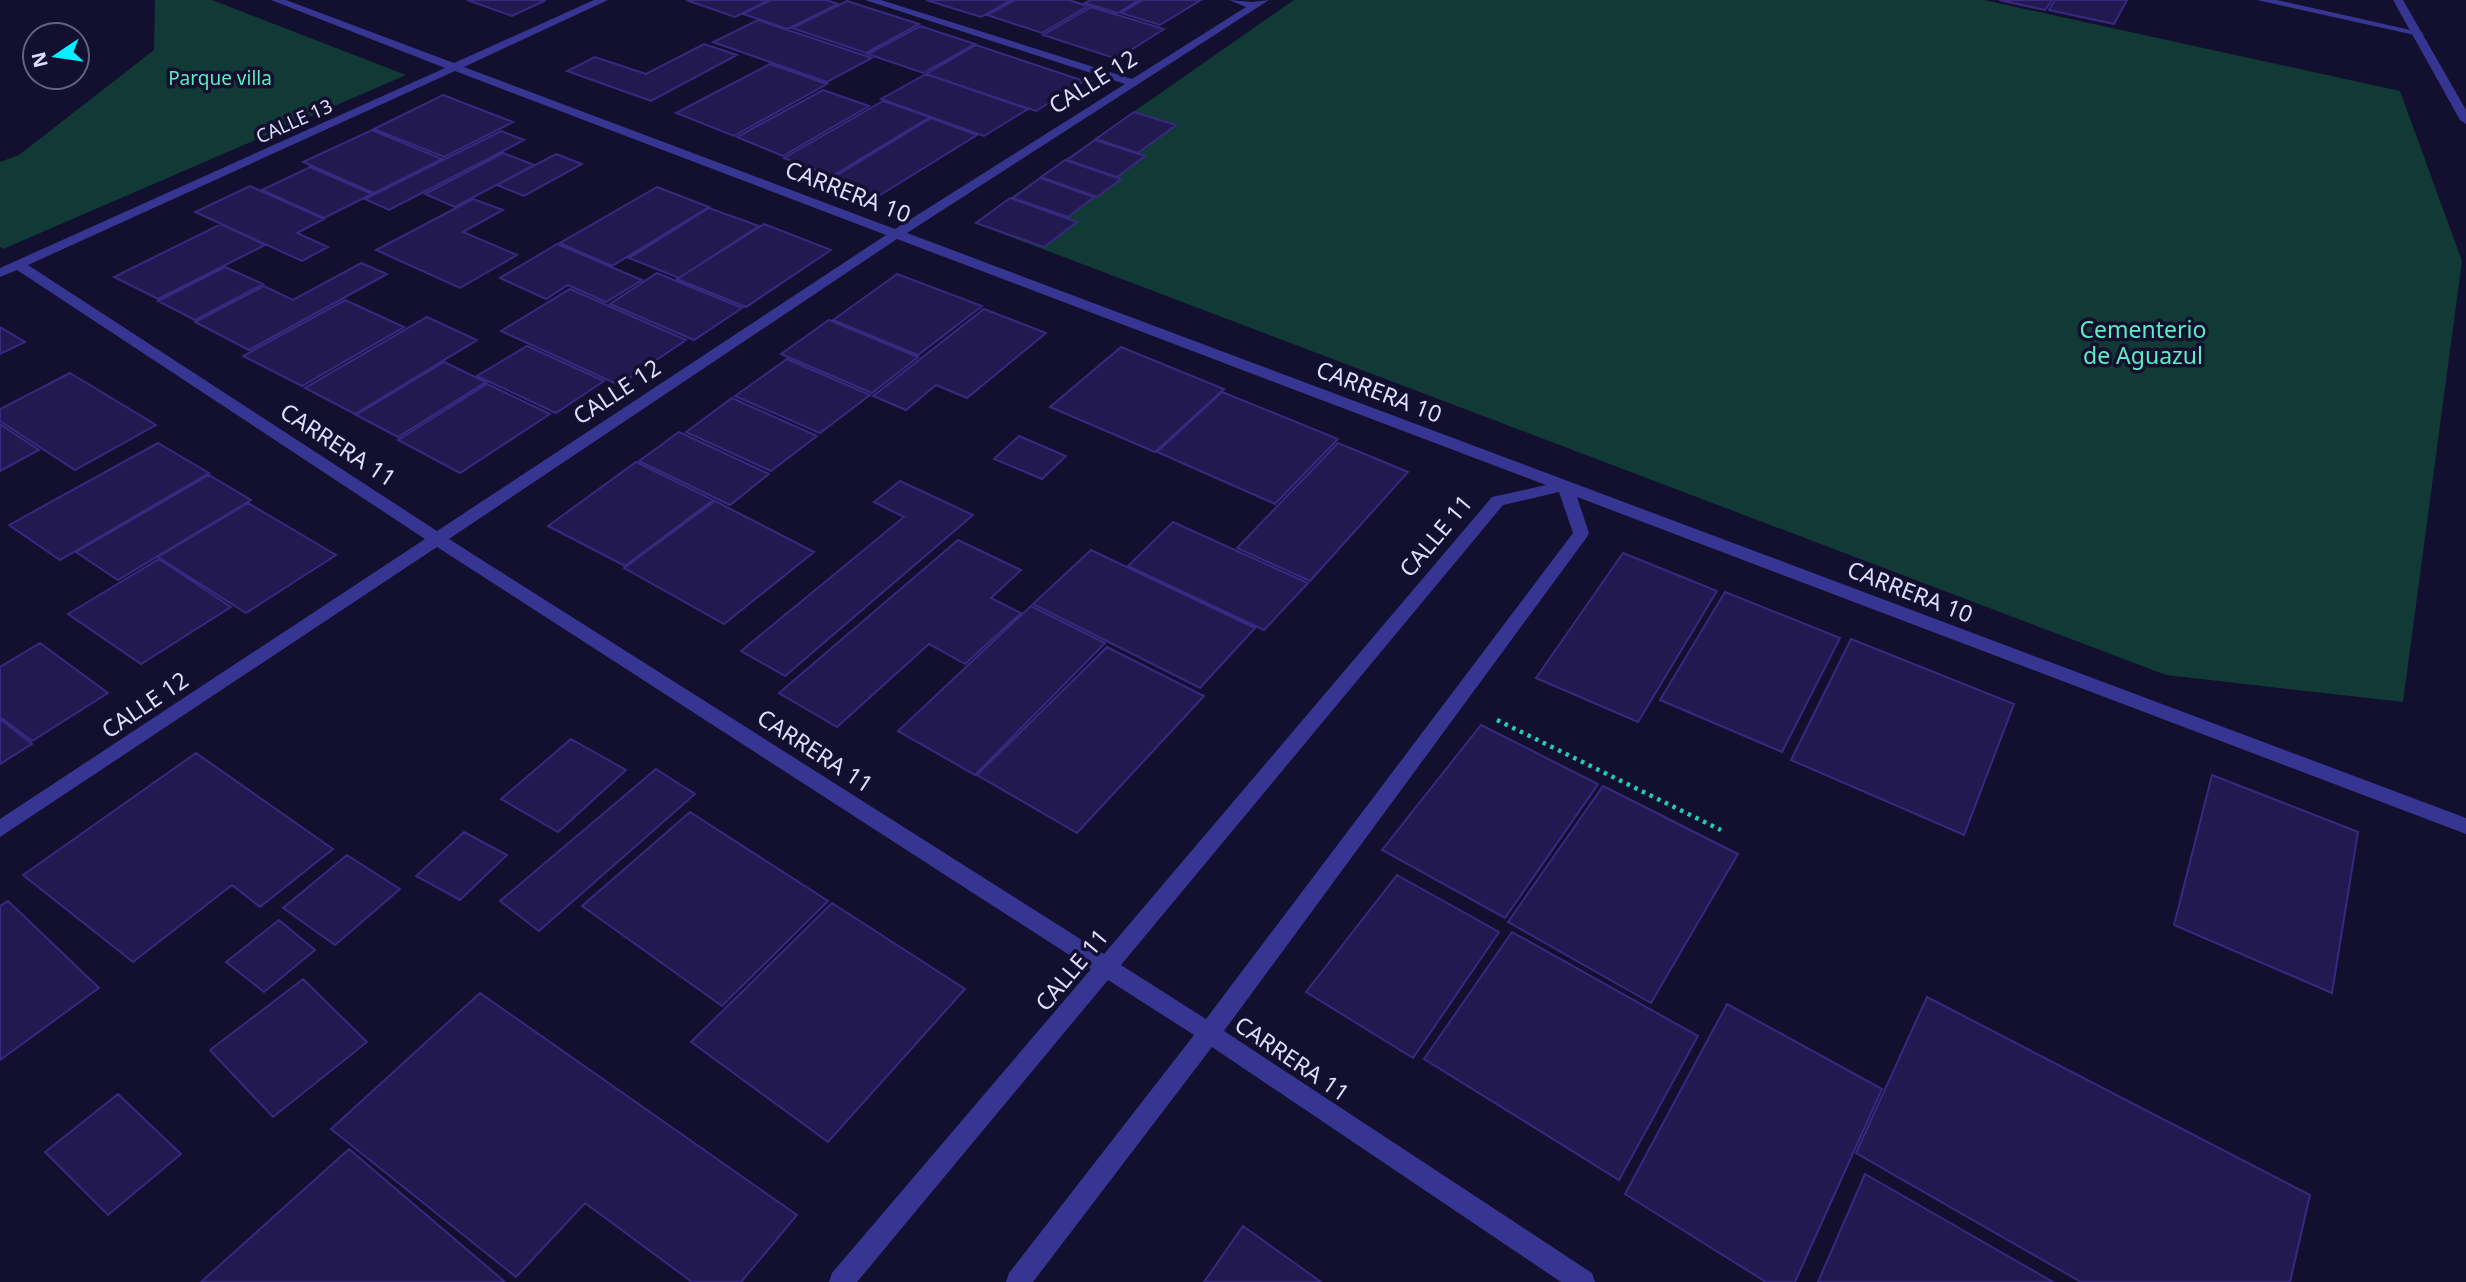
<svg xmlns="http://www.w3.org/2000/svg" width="2466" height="1282" font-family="'Noto Sans',sans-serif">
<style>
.green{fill:#113936}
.building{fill:#231951;stroke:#37297f;stroke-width:2}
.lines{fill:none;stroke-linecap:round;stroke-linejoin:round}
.path{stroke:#24cbbc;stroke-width:4.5;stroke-dasharray:3.5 5;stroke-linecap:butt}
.minor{fill:#363591;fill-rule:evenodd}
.tertiary{fill:#363591;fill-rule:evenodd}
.labels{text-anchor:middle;stroke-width:7;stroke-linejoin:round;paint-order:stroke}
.far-park-label{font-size:19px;fill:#5becc4;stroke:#130f2e}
.far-street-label{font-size:19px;fill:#dfdcff;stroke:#130f2e}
.street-label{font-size:23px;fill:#dfdcff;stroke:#130f2e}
.park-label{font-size:23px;fill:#5becc4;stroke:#130f2e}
</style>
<rect width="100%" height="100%" fill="#130f2e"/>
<path class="green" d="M 155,0 L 212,0 L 406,75 L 3,249 L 0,247 L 0,162 L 19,155 L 154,50 Z
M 1294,0 L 1984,0 L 2400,91 L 2462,261 L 2403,702 L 2166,675 L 974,223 Z"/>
<path class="building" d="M 467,0 L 546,0 L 512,16 Z
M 686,0 L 769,0 L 735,17 Z
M 771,0 L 826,0 L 838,4 L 788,29 L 743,14 Z
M 926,0 L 1011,0 L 981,17 Z
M 1015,0 L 1069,0 L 1088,6 L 1042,33 L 987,15 Z
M 1091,0 L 1139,0 L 1118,13 L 1085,3 Z
M 1143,0 L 1201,0 L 1160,25 L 1121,13 Z
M 1999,0 L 2052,0 L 2045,10 Z
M 2055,0 L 2127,0 L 2114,24 L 2049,10 Z
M 847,1 L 919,24 L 866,53 L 792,28 Z
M 1091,7 L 1164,29 L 1117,59 L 1043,35 Z
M 758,20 L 872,58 L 827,82 L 713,42 Z
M 920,26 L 975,44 L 923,73 L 868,54 Z
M 704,44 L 737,55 L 651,101 L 567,71 L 595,57 L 646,74 Z
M 976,45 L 1084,81 L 1036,111 L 926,74 Z
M 770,64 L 827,84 L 734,136 L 676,113 Z
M 926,74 L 1028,109 L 984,136 L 881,99 Z
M 823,90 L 869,106 L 783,156 L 737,137 Z
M 443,95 L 513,122 L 444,157 L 374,129 Z
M 883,101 L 930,117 L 832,176 L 784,158 Z
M 1134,112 L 1176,125 L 1138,153 L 1096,139 Z
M 931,118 L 977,135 L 877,197 L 831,179 Z
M 372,130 L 442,159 L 374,193 L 303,162 Z
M 501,131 L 524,140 L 389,210 L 365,199 Z
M 1095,140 L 1145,156 L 1117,177 L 1067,160 Z
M 503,153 L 534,165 L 455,207 L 425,194 Z
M 556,154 L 582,164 L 524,196 L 497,185 Z
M 1065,160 L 1121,179 L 1097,197 L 1041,177 Z
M 310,167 L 372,194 L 324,218 L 262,190 Z
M 1040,178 L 1094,197 L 1068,217 L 1013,198 Z
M 250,186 L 324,219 L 297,233 L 328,247 L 302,261 L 195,212 Z
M 657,187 L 709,207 L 612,266 L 560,243 Z
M 1010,198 L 1077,222 L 1044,247 L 976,223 Z
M 473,199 L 503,210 L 463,232 L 517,255 L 460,288 L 376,250 Z
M 709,208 L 759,226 L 679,278 L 629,258 Z
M 221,224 L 265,245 L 158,299 L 114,277 Z
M 764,224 L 831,250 L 746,307 L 677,279 Z
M 557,244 L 642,280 L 606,302 L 568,285 L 546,299 L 500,278 Z
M 361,263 L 387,274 L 249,350 L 195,322 L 264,286 L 293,300 Z
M 225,267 L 263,284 L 195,320 L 158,301 Z
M 657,273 L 742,308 L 694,340 L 610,304 Z
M 897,274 L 982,306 L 918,355 L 833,320 Z
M 570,289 L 686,340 L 619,385 L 501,331 Z
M 345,300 L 404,327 L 302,386 L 243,356 Z
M 984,309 L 1046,333 L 967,398 L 936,385 L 906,410 L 873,396 Z
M 427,317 L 477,340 L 355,414 L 305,388 Z
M 829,320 L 918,357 L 872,393 L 781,354 Z
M 0,327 L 25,342 L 0,354 Z
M 527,346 L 604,381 L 556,413 L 477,376 Z
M 1121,347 L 1224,389 L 1155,452 L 1050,407 Z
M 787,359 L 870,395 L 820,433 L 735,396 Z
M 444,362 L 486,382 L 398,437 L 356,415 Z
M 70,373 L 156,425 L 75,470 L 0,421 L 0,409 Z
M 487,384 L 550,414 L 460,473 L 398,440 Z
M 1222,392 L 1338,439 L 1275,504 L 1157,452 Z
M 732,398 L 817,436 L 771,471 L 686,432 Z
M 0,424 L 39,450 L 0,471 Z
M 679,432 L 769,474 L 730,505 L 639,461 Z
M 1019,436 L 1066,456 L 1042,479 L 994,459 Z
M 158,443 L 209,473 L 60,560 L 9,525 Z
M 1338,443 L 1408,472 L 1310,581 L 1237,548 Z
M 636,462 L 713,500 L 625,566 L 548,526 Z
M 209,475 L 251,500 L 118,580 L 76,552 Z
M 900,481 L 973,515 L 785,676 L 741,651 L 904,517 L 874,502 Z
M 715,501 L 814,552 L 724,624 L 624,568 Z
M 248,503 L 336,555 L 246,613 L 158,557 Z
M 1173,522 L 1308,583 L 1264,630 L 1128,566 Z
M 958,540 L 1021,570 L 991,598 L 1021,613 L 965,664 L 929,644 L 837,727 L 779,693 Z
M 1091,550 L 1255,628 L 1200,688 L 1033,604 Z
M 1623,553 L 1717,591 L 1638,722 L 1536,678 Z
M 159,559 L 231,607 L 141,664 L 68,614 Z
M 1725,592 L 1840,638 L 1782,752 L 1660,700 Z
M 1031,606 L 1105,643 L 975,775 L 898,731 Z
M 1851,639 L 2014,704 L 1964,835 L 1791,760 Z
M 40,643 L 108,693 L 32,741 L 0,717 L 0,667 Z
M 1107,647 L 1204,696 L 1077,833 L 977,775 Z
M 0,719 L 32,744 L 0,764 Z
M 1481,725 L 1598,784 L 1505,918 L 1382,850 Z
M 571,739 L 626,770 L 558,832 L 501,799 Z
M 196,753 L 333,849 L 260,907 L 232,885 L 133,962 L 23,875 Z
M 656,769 L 695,794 L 539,931 L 500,901 Z
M 2212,775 L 2358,832 L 2332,993 L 2174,925 Z
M 1603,786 L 1738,854 L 1651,1003 L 1508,922 Z
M 690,812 L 828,901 L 722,1006 L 582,906 Z
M 464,832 L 507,855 L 460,900 L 416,876 Z
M 347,855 L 400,889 L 335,945 L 283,908 Z
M 1397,875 L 1499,932 L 1413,1058 L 1306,992 Z
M 8,901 L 99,988 L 0,1060 L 0,906 Z
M 832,903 L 965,989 L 828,1142 L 691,1042 Z
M 279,920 L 315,950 L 264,992 L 226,962 Z
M 1512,932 L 1698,1036 L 1619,1180 L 1424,1059 Z
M 303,979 L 367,1042 L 273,1117 L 210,1050 Z
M 480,993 L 797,1215 L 741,1282 L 692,1282 L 585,1203 L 516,1277 L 331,1129 Z
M 1927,997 L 2310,1195 L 2290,1282 L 2081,1282 L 1856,1153 Z
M 1727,1004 L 1882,1089 L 1795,1282 L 1766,1282 L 1625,1194 Z
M 118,1094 L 181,1154 L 108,1215 L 45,1152 Z
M 349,1149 L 505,1282 L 201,1282 Z
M 1865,1174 L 2053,1282 L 1818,1282 Z
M 1243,1226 L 1321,1282 L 1204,1282 Z"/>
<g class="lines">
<path class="path" d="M 1497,720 L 1721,830"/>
<path class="minor" d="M 271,0 L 286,0 L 454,63 L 594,0 L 608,0 L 464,67 L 895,229 L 1125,84 L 865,0 L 881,0 L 1132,79 L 1246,7 L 1229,0 L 1253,2 L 1269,0 L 907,233 L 2466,818 L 2466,834 L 1577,497 L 1589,533 L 1587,537 L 1224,1031 L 1592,1273 L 1595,1282 L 1561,1282 L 1212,1047 L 1033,1282 L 1006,1282 L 1009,1273 L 1194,1035 L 1108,980 L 857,1282 L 829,1282 L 832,1273 L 1091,969 L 437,547 L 0,837 L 0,819 L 425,539 L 17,270 L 0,277 L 0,268 L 445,68 ZM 455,71 L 886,235 L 437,531 L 28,265 ZM 897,239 L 1546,485 L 1492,497 L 1104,954 L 449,539 ZM 1559,492 L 1573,533 L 1206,1019 L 1121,965 L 1503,505 Z
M 2257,0 L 2277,0 L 2424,33 L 2419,36 Z"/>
<path class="tertiary" d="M 2393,0 L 2403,0 L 2466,110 L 2466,124 L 2460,120 Z"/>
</g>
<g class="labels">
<g class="far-park-label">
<text x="220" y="85">Parque villa</text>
</g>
<g class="far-street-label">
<text transform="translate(294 121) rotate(-24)" y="7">CALLE 13</text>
</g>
<g class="street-label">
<text transform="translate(1093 82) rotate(-32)" y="8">CALLE 12</text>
<text transform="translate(848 192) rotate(21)" y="8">CARRERA 10</text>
<text transform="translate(617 392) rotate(-33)" y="8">CALLE 12</text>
<text transform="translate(1379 392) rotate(21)" y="8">CARRERA 10</text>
<text transform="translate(338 445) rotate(33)" y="8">CARRERA 11</text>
<text transform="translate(1436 536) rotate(-50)" y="8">CALLE 11</text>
<text transform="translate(1910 592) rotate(21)" y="8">CARRERA 10</text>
<text transform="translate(145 705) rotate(-34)" y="8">CALLE 12</text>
<text transform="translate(815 751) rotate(33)" y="8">CARRERA 11</text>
<text transform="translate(1072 970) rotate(-50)" y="8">CALLE 11</text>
<text transform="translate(1292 1059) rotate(34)" y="8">CARRERA 11</text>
</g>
<g class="park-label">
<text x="2143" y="338">Cementerio<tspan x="2143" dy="26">de Aguazul</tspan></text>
</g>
</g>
<g transform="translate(56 56) rotate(257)"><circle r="33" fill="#130f2e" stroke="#656182" stroke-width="2"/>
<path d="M0-5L12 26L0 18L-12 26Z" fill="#08eeff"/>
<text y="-10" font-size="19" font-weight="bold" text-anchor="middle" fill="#dfdcff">N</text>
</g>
</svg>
